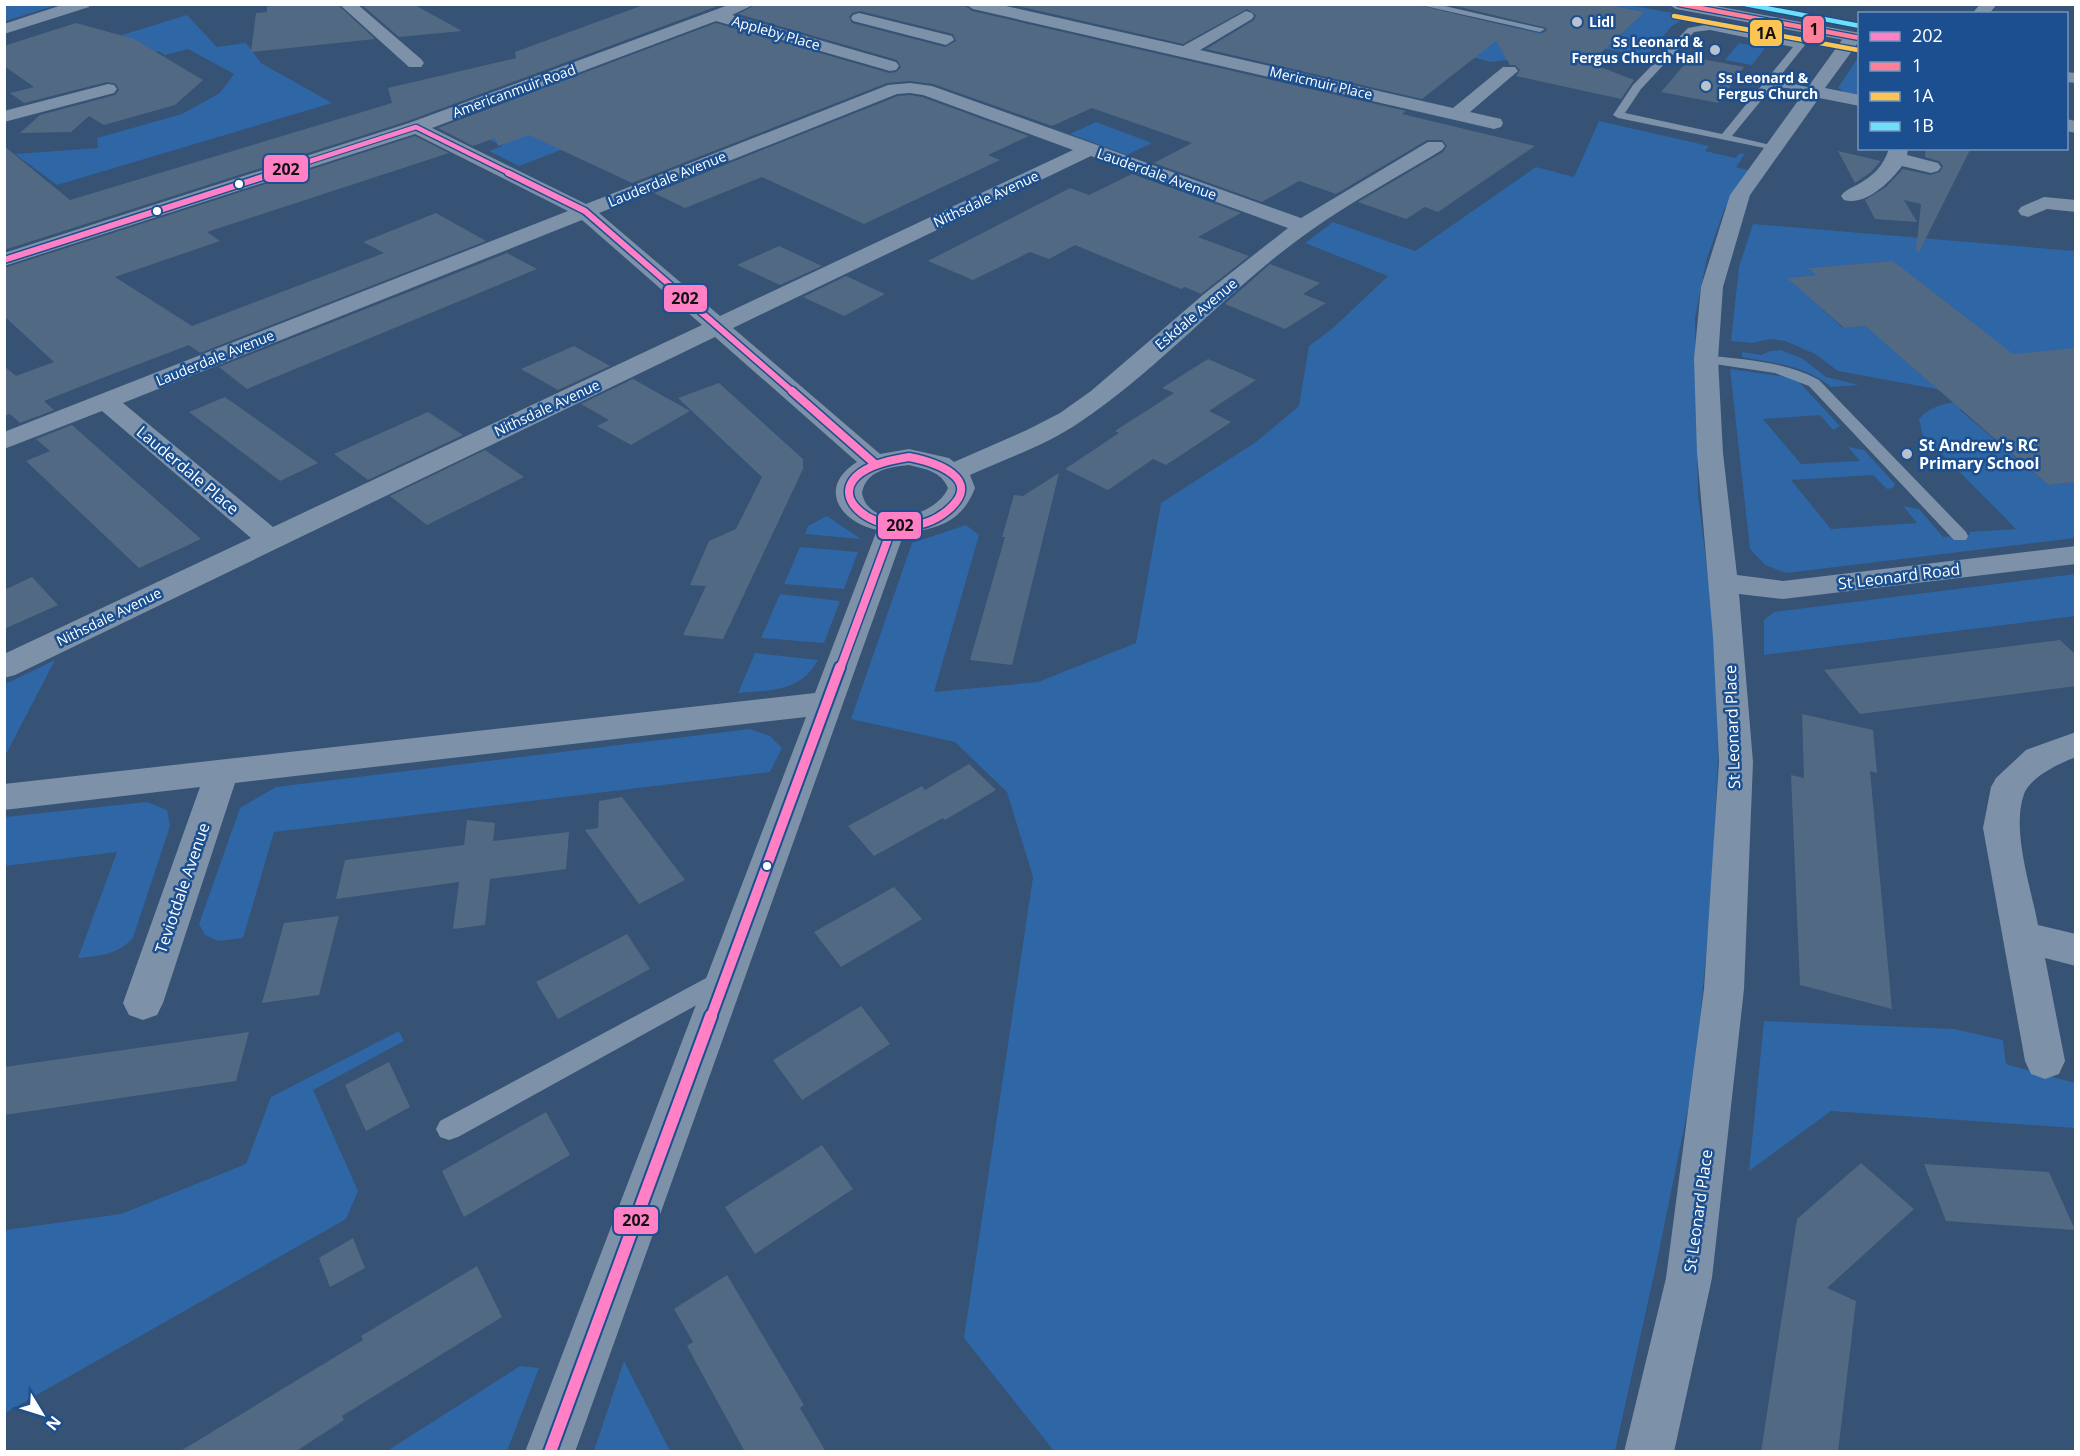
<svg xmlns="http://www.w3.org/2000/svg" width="2080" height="1456" font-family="'Open Sans',sans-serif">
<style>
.green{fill:#2f66a5}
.building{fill:#526984;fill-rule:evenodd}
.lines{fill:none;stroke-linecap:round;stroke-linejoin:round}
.service{fill:#7d92a8;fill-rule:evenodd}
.minor{fill:#7d92a8;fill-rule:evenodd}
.tertiary{fill:#7d92a8;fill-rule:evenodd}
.bus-1-far4-casing{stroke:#1b4f8f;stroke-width:7}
.bus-1-far3-casing{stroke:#1b4f8f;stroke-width:9}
.bus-1-far2-casing{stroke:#1b4f8f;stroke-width:11}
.bus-1-far1-casing{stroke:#1b4f8f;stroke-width:14}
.bus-1-casing{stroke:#1b4f8f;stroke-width:16}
.bus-2-casing{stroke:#1b4f8f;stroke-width:7}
.bus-3-casing{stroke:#1b4f8f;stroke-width:7}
.bus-4-casing{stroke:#1b4f8f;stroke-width:7}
.bus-1-far4{stroke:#ff80c5;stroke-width:4.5}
.bus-1-far3{stroke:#ff80c5;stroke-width:6}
.bus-1-far2{stroke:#ff80c5;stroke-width:8}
.bus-1-far1{stroke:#ff80c5;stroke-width:10}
.bus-1{stroke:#ff80c5;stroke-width:12}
.bus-2{stroke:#ff8098;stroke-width:4.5}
.bus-3{stroke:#fcc553;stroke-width:4.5}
.bus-4{stroke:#6ddff8;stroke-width:4.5}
.poi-dot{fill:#b9c2ce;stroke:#1b4f8f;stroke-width:2}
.bus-dot{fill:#fff;stroke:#1b4f8f;stroke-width:2}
.labels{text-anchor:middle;stroke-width:5;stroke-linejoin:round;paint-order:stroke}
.far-poi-label{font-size:14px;font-weight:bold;fill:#fff;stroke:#1b4f8f;text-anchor:start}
.far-street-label{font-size:14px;fill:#fff;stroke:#1b4f8f}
.poi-label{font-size:16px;font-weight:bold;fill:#fff;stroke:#1b4f8f;text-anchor:start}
.street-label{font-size:16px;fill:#fff;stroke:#1b4f8f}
.line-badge{stroke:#1b4f8f;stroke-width:2}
.pale-badge-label{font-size:16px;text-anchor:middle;font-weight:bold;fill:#111}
</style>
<rect width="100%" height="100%" fill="#365274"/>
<path class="green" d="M 5,4 L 57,4 L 57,5 L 5,21 Z
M 1407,5 L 1570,39 L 1576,33 L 1614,41 L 1645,12 L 1610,5 L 1628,5 L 1689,16 L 1672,26 L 1645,57 L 1521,32 L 1507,60 L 1490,62 L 1378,30 Z
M 187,15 L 217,47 L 246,43 L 261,63 L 332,103 L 57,185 L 15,154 L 98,148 L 97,138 L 182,114 L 220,93 L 234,74 L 188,49 L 165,55 L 158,51 L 119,62 L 90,45 Z
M 1738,25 L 1819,41 L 1826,44 L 1824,47 L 1736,29 Z
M 1739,43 L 1765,48 L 1752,65 L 1725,60 Z
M 1859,56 L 1859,95 L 1846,93 L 1838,88 Z
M 480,114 L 566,148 L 519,166 L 489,151 L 502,146 L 490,140 Z
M 1599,121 L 1709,146 L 1705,151 L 1735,158 L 1740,153 L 1745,154 L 1736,167 L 1748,170 L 1724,210 L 1707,258 L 1695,317 L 1698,495 L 1715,636 L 1718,759 L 1712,889 L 1695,1074 L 1657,1261 L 1615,1451 L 1054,1451 L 964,1338 L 1033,877 L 1007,792 L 955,742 L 851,719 L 912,543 L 966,525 L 979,535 L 934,692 L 1038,682 L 1136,643 L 1161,503 L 1256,442 L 1299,406 L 1309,346 L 1333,328 L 1388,276 L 1305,243 L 1333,222 L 1415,251 L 1536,167 L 1574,177 Z
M 1096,122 L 1152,143 L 1127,155 L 1070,134 Z
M 1753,224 L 2075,251 L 2075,348 L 2008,362 L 1884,262 L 1809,268 L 1816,275 L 1788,278 L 1843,328 L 1865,326 L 1941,390 L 1838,371 L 1815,354 L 1785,341 L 1770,339 L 1752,343 L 1731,341 L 1739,267 Z
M 1781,350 L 1803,359 L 1826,377 L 1859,385 L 1831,387 C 1805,365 1774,363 1742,357 L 1742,352 L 1761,355 L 1770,351 Z
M 1730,369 L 1787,377 L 1799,382 L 1840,426 L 1833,430 L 1820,415 L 1763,419 L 1801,464 L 1860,461 L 1848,447 L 1864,450 L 1895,484 L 1893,488 L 1887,489 L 1873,475 L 1791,480 L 1831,529 L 1917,523 L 1903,506 L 1919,509 L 1943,537 L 1970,535 L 1969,532 L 2016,529 L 1923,435 L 1919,419 C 1929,407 1940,405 1955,402 L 1961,411 L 2048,485 L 2075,482 L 2075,538 L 1786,573 L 1765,565 L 1750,549 Z
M 827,516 L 861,539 L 805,534 L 808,526 Z
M 800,547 L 858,552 L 844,589 L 784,584 Z
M 2075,574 L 2075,616 L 1764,655 L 1764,620 L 1774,612 Z
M 780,594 L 840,601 L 824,643 L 761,638 Z
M 755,653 L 818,660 C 800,692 772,690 738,693 Z
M 55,660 L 5,756 L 5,684 Z
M 750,729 L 770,736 L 782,748 L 770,772 L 274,832 L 243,938 L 218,941 L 205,935 L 199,924 L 240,808 L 276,787 Z
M 147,802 L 167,810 L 170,826 L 133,938 C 117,955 100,956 78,958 L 117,852 L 5,866 L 5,817 Z
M 1764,1021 L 1954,1029 L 2003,1040 L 2006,1064 L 2075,1083 L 2075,1128 L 1831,1111 L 1749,1171 Z
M 399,1031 L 404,1041 L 313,1090 L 358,1191 L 346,1219 L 5,1413 L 5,1230 L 121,1214 L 246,1164 L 271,1097 Z
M 624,1361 L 670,1451 L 594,1451 Z
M 520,1366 L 539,1368 L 507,1451 L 387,1451 Z"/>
<path class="building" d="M 267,4 L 337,4 L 375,39 L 251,52 L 256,13 L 267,12 Z
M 361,4 L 413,4 L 462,31 L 399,37 Z
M 646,4 L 723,4 L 408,121 L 4,250 L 4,146 L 70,200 L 392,103 L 388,88 L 516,58 L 515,52 Z
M 757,4 L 963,4 L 972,11 L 1406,111 L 1402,114 L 1535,146 L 1438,212 L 1425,207 L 1406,219 L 1358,202 L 1443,152 L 1447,146 L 1442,140 L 1427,140 L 1336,194 L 1299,181 L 1262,202 L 1154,163 L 1192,143 L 1092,108 L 1052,126 L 933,84 L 910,81 L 887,83 L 632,183 L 529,135 L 498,146 L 495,138 L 473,146 L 438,128 L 716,23 L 889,73 L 896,72 L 901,67 L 897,60 L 738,14 ZM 860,11 L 953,34 L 956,41 L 945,47 L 852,23 L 849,17 L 852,13 Z
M 1009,4 L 1414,4 L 1540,34 L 1546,31 L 1547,28 L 1448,4 L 1605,4 L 1645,12 L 1590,63 L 1634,80 L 1621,99 L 1516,76 L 1520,70 L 1515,65 L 1510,65 L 1496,41 L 1422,99 L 1206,49 L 1254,20 L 1256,15 L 1247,9 L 1183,44 Z
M 76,23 L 134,39 L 203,80 L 175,105 L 104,125 L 89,116 L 71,132 L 20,133 L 40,115 L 115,95 L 119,90 L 116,84 L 107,82 L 24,103 L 10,93 L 34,87 L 4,66 L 4,46 Z
M 1691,57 L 1744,67 L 1718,103 L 1661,92 Z
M 910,95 L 922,97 L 1029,136 L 988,155 L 1000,160 L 864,224 L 762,177 L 685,208 L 654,193 L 898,96 Z
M 415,136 L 449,153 L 207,232 L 220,241 L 115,277 L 192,326 L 384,253 L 363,242 L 436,213 L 486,241 L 200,353 L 189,345 L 97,380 L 44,401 L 54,410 L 20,423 L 10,414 L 4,416 L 4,366 L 16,376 L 54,362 L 4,316 L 4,268 Z
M 1926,148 L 1971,148 L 1919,252 L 1916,251 L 1921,204 L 1904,200 L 1917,222 L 1875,219 L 1865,200 L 1886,187 L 1903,169 L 1930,175 L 1940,172 L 1943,166 L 1939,161 L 1925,157 Z
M 1838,151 L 1881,161 L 1871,172 L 1855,183 Z
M 1132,174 L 1241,213 L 1198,237 L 1249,256 L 1201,294 L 1185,287 L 1181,289 L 1075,245 L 1049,259 L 1030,252 L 973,280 L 928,261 L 1070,188 L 1089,195 Z
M 779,246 L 822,266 L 780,285 L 737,265 Z
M 507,253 L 537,269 L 247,389 L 219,367 Z
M 1893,261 L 2013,354 L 2076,348 L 2076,482 L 2048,485 L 1865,326 L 1844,328 L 1787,278 L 1816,275 L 1808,268 Z
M 1270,264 L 1320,283 L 1303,294 L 1326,303 L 1285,329 L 1225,304 Z
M 846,276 L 885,294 L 844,316 L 803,297 Z
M 574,346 L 610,366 L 558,390 L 521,369 Z
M 1208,359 L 1256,380 L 1209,411 L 1231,422 L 1166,465 L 1153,459 L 1108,490 L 1065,469 L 1119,433 L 1115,431 L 1174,393 L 1162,388 Z
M 633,379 L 690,411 L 631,445 L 597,426 L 609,420 L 581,404 Z
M 719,383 L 803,459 L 803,469 L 723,639 L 683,635 L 706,586 L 690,585 L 709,541 L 736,529 L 762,477 L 678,398 Z
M 225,397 L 318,463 L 280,481 L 189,412 Z
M 428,412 L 463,435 L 368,480 L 334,454 Z
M 72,425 L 135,481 L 201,539 L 139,568 L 26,461 L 50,451 L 36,439 Z
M 485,450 L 524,477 L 427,525 L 390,496 Z
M 1059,473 L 1012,665 L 970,660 L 1005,537 L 1002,537 L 1014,495 L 1023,496 Z
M 32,577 L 58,605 L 4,629 L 4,590 Z
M 2060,640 L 2076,655 L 2076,686 L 1860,714 L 1824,670 Z
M 1802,714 L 1873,730 L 1877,773 L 1870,771 L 1892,1009 L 1800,985 L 1791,775 L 1804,778 Z
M 969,764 L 996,790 L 945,820 L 943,818 L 874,856 L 848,826 L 922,786 L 925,790 Z
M 622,797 L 685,880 L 639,904 L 585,830 L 598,828 L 599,801 Z
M 467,820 L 495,823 L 493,841 L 569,832 L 566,869 L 490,879 L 485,925 L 453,929 L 459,882 L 336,899 L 345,860 L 464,845 Z
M 894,887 L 922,919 L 841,967 L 814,932 Z
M 339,916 L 319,995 L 262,1003 L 284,923 Z
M 627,934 L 650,969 L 558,1019 L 536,982 Z
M 861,1006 L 890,1044 L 802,1100 L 773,1060 Z
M 249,1032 L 236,1081 L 4,1115 L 4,1067 Z
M 389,1062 L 410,1107 L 366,1131 L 345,1085 Z
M 546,1112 L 570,1155 L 464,1217 L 442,1171 Z
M 822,1145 L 853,1189 L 755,1254 L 725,1207 Z
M 1861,1163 L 1914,1209 L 1827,1288 L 1856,1301 L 1838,1452 L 1761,1452 L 1797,1219 Z
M 1924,1164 L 2049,1172 L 2075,1230 L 1946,1221 Z
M 353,1238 L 365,1268 L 330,1287 L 319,1258 Z
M 477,1266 L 502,1317 L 342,1416 L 344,1420 L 295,1452 L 179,1452 L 363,1340 L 361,1336 Z
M 727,1275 L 804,1405 L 800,1408 L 826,1452 L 745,1452 L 687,1346 L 693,1342 L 674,1309 Z"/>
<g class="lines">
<path class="service" d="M 1416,4 L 1436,4 L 1545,29 L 1540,32 Z
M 1710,24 L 1800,42 L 1805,45 L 1777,80 L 1820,90 L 1820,94 L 1773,86 L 1732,136 L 1779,147 L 1779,151 L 1618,118 L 1613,115 L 1633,85 L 1688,28 ZM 1710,30 L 1793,47 L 1722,134 L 1625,113 L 1641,89 L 1694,32 Z
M 1706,355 C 1745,360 1784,361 1819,380 L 1966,532 L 1968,536 L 1966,540 L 1954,540 L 1809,386 L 1775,373 L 1701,362 L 1699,359 Z
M 723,969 L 731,972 L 735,979 L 731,986 L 458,1137 L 449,1140 L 440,1137 L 436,1129 L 440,1121 Z"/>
<path class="minor" d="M 339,4 L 357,4 L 421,59 L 424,63 L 421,67 L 409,67 Z
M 731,4 L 755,4 L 732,15 L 896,62 L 899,66 L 896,70 L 890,71 L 716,21 L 432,128 L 586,204 L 888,85 L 910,83 L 932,86 L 1301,218 L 1428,142 L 1442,142 L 1445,146 L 1442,150 C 1398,177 1352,201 1310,231 C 1229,288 1162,367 1080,422 C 1047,445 1007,458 970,475 L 975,488 C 962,522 938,529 904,533 L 575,1452 L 525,1452 L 806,717 L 235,783 L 163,1003 L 157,1015 L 143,1020 L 129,1015 L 123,1003 L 200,787 L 4,810 L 4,784 L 815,693 L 877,530 C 839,522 817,487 857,462 L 715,337 L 15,675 L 4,678 L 4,654 L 251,538 L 102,411 L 4,449 L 4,432 L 568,211 L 415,134 L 4,266 L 4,253 L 409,123 ZM 910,93 L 923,95 L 1073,150 L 720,316 L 599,213 L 897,94 ZM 1091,156 L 1288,228 L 1204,294 L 1091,391 L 1060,413 L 1027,430 L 954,462 L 949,458 L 909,449 L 880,454 L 733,328 ZM 582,220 L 702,325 L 273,527 L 123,403 ZM 909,465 C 925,469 941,471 948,488 C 935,519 869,531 862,493 C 866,470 890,467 909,465 Z
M 965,4 L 997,4 L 1183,46 L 1246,11 L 1252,13 L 1254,16 L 1252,19 L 1200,50 L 1453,108 L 1503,67 L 1515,67 L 1518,71 L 1470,112 L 1501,119 L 1503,123 L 1501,127 L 1494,129 L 973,9 Z
M 1980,4 L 1997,4 L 1989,14 L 1972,14 Z
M 859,13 L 952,36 L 954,40 L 946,45 L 853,21 L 851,18 L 853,15 Z
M 1853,32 L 1859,33 L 1860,40 L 1825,88 L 1860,95 L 1860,106 L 1819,98 L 1750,195 L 1723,287 L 1718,359 L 1723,453 L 1737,575 L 1783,581 L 2076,546 L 2076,564 L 1783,599 L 1739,594 L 1753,762 L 1744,989 L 1712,1278 L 1674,1452 L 1624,1452 L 1666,1278 L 1704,989 L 1719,762 L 1713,637 L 1697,453 L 1694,359 L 1701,287 L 1730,195 L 1847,33 Z
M 108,84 L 114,85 L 117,89 L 114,93 L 4,122 L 4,111 Z
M 2066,119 L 2076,121 L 2076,133 L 2066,131 Z
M 1889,148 L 1908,148 L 1907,155 L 1938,163 L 1941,167 L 1938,171 L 1931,173 L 1902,166 C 1890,182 1866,206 1844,200 L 1841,196 C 1845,190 1851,188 1857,185 C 1873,176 1884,166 1889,148 Z
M 2044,197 L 2076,200 L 2076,212 L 2047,209 L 2028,217 L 2021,215 L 2018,211 L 2021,207 Z
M 2076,732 L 2076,757 C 2060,763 2030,777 2024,794 C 2011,831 2031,887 2038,925 L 2076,934 L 2076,966 L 2045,958 L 2065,1061 L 2059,1074 L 2045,1079 L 2031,1074 L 2025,1061 L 1983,828 L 1991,787 L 1996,778 L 2026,750 Z"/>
<path class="tertiary" d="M 65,4 L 91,4 L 89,7 L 4,34 L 4,24 Z
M 1668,4 L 1705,4 L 1860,33 L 1860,43 L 1676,9 Z
M 2066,72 L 2076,73 L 2076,83 L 2066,82 Z"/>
<g class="bus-1-far4-casing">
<path id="bus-1-far4" d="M 270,174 L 416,127 L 511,174"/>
</g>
<g class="bus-1-far3-casing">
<path id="bus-1-far3" d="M 508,173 L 585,211 L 794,393
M 4,260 L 275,173"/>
</g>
<g class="bus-1-far2-casing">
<path id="bus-1-far2" d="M 792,391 L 875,464
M 909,457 C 935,462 986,479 947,511 C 887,560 782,476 909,457 Z
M 840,669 L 893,525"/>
</g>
<g class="bus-1-far1-casing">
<path id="bus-1-far1" d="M 711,1017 L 840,667"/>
</g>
<g class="bus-1-casing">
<path id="bus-1" d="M 550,1452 L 711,1016"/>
</g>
<g class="bus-2-casing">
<path id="bus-2" d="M 1679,4 L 1860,38"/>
</g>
<g class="bus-3-casing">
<path id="bus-3" d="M 1674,16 L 1858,50"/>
</g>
<g class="bus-4-casing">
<path id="bus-4" d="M 1745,4 L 1860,26"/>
</g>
<use href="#bus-1-far4" class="bus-1-far4"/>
<use href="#bus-1-far3" class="bus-1-far3"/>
<use href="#bus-1-far2" class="bus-1-far2"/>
<use href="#bus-1-far1" class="bus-1-far1"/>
<use href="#bus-1" class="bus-1"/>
<use href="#bus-2" class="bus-2"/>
<use href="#bus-3" class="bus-3"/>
<use href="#bus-4" class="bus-4"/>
</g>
<g class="poi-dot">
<circle cx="1577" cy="22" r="6"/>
<circle cx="1715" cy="50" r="6"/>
<circle cx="1706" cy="86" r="6"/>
<circle cx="1907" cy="454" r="6"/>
</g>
<g class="bus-dot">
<circle cx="239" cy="184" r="5"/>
<circle cx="157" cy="211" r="5"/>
<circle cx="767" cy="866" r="5"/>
</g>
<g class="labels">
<g class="far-poi-label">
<text x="1589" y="27">Lidl</text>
<text x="1703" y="47" text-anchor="end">Ss Leonard &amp;<tspan x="1703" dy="16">Fergus Church Hall</tspan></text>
<text x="1718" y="83">Ss Leonard &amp;<tspan x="1718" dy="16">Fergus Church</tspan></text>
</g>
<g class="far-street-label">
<text transform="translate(776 33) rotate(16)" y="5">Appleby Place</text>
<text transform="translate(1321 83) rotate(13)" y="5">Mericmuir Place</text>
<text transform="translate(514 91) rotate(-20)" y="5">Americanmuir Road</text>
<text transform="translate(1157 174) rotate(20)" y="5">Lauderdale Avenue</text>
<text transform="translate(667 179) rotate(-22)" y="5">Lauderdale Avenue</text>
<text transform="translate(986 199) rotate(-25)" y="5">Nithsdale Avenue</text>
<text transform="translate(1196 314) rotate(-40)" y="5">Eskdale Avenue</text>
<text transform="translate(215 358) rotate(-22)" y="5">Lauderdale Avenue</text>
<text transform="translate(547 408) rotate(-25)" y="5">Nithsdale Avenue</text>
<text transform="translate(109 617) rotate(-26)" y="5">Nithsdale Avenue</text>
</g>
<g class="poi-label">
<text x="1919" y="451">St Andrew's RC<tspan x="1919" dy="18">Primary School</tspan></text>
</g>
<g class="street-label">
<text transform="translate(188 470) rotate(40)" y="6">Lauderdale Place</text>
<text transform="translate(1899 576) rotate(-7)" y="6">St Leonard Road</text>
<text transform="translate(1732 727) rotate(-92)" y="6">St Leonard Place</text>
<text transform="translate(182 888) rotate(-71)" y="6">Teviotdale Avenue</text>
<text transform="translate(1698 1211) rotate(-82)" y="6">St Leonard Place</text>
</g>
</g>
<g class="line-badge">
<rect x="1802" y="15" width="23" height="29" rx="6" fill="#ff8098"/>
<rect x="1749" y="19" width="34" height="28" rx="6" fill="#fcc553"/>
<rect x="263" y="154" width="46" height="29" rx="6" fill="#ff80c5"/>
<rect x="663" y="284" width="45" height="29" rx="6" fill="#ff80c5"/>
<rect x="877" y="511" width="45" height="29" rx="6" fill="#ff80c5"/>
<rect x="613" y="1206" width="46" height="29" rx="6" fill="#ff80c5"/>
</g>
<g class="pale-badge-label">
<text x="1814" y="35">1</text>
<text x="1766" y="39">1A</text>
<text x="286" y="175">202</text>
<text x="685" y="304">202</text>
<text x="900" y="531">202</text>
<text x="636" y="1226">202</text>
</g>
<rect width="2080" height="1456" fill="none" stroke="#ffffff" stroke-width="12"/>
<rect x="1858" y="12" width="210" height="138" fill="#1b4f8f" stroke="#7695bc" stroke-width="1.5"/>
<rect x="1870" y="32" width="30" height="9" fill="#ff80c5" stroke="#7695bc" stroke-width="1.5"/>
<text x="1912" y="42" font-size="18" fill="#ffffff">202</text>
<rect x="1870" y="62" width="30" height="9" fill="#ff8098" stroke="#7695bc" stroke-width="1.5"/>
<text x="1912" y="72" font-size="18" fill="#ffffff">1</text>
<rect x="1870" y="92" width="30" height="9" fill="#fcc553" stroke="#7695bc" stroke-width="1.5"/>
<text x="1912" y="102" font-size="18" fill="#ffffff">1A</text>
<rect x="1870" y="122" width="30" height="9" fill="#6ddff8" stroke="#7695bc" stroke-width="1.5"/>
<text x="1912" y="132" font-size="18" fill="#ffffff">1B</text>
<g transform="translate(42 1414) rotate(128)" stroke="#1b4f8f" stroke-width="4.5" paint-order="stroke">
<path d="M0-4.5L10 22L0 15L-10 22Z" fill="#ffffff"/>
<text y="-9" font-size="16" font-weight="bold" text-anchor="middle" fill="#ffffff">N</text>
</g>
</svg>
